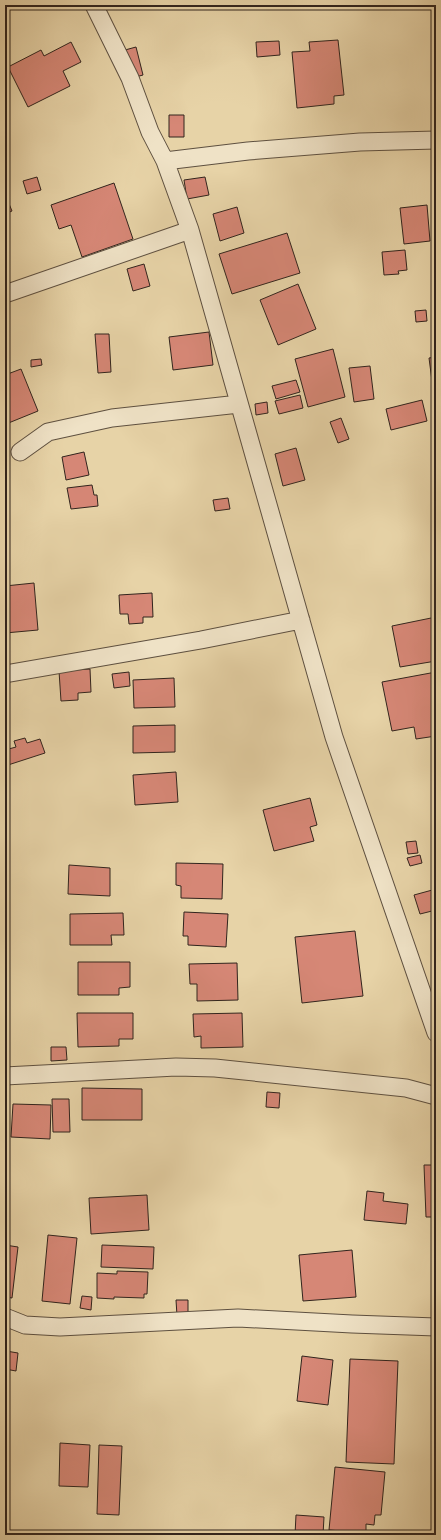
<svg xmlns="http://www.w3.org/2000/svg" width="441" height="1540" font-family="'IM FELL Great Primer',serif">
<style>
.building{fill:#d68776;stroke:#31241d}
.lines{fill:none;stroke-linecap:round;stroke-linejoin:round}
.street-casing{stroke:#5e5040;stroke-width:19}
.street{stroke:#efe2c6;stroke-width:17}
</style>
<rect width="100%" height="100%" fill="#e7d3a7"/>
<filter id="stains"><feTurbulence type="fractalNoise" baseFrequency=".005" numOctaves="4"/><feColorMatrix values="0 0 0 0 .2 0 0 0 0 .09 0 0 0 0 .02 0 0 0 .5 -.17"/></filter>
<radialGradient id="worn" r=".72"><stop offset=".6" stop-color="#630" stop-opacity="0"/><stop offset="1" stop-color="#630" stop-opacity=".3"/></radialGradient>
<path class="building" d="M 338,40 L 344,95 L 334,96 L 334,104 L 297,108 L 292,52 L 310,51 L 309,42 Z
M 279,41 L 280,55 L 257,57 L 256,42 Z
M 71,42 L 81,62 L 63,71 L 70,86 L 28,107 L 8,67 L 41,50 L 44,56 Z
M 136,47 L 143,75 L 132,78 L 125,50 Z
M 169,115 L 184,115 L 184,137 L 169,137 Z
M 37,177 L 41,190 L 27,194 L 23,181 Z
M 205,177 L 209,195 L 187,199 L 184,180 Z
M 114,183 L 133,239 L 82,257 L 71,225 L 59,229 L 51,205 Z
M 5,194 L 12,211 L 5,214 Z
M 427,205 L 430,241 L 404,244 L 400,208 Z
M 237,207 L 244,233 L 220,241 L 213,214 Z
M 287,233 L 300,273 L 232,294 L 219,254 Z
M 405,250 L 407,270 L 398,271 L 399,274 L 384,275 L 382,252 Z
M 144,264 L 150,286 L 133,291 L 127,269 Z
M 298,284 L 316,329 L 278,345 L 260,300 Z
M 426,310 L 427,321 L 416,322 L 415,311 Z
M 209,332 L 213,365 L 173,370 L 169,337 Z
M 95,334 L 109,334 L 111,372 L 98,373 Z
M 333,349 L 345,397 L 308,407 L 295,359 Z
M 436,357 L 436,381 L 432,381 L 429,358 Z
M 41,359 L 42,365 L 31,367 L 31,360 Z
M 370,366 L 374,399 L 354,402 L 349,368 Z
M 21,369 L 38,411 L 6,424 L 5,375 Z
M 296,380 L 300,392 L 276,399 L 272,386 Z
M 300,395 L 303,408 L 279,414 L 275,401 Z
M 422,400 L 427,421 L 391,430 L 386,409 Z
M 267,402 L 268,413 L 256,415 L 255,404 Z
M 341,418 L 349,439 L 338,443 L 330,422 Z
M 296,448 L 305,480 L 283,486 L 275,454 Z
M 84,452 L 89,475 L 66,480 L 62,457 Z
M 92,485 L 94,495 L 97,495 L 98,506 L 71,509 L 67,488 Z
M 228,498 L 230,509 L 215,511 L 213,500 Z
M 34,583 L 38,630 L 5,633 L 5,586 Z
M 152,593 L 153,617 L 143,617 L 143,623 L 129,624 L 128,614 L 120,614 L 119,595 Z
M 436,617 L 436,661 L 400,667 L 392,626 Z
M 90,669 L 91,692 L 78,693 L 78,700 L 61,701 L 59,671 Z
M 129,672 L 130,686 L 114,688 L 112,674 Z
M 436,672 L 436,736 L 416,739 L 414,727 L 392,731 L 382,682 Z
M 174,678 L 175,707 L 134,708 L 133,680 Z
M 175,725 L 175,752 L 133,753 L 133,726 Z
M 25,738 L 27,743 L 40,739 L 45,753 L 8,765 L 5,750 L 16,747 L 14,741 Z
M 176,772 L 178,802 L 135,805 L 133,775 Z
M 310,798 L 317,825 L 310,827 L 314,841 L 274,851 L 263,810 Z
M 416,841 L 418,853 L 408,854 L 406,842 Z
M 420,855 L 422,863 L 410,866 L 407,858 Z
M 176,863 L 223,864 L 222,899 L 181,898 L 181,886 L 176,885 Z
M 69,865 L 110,868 L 110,896 L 68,894 Z
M 436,889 L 436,910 L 420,914 L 414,895 Z
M 184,912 L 228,914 L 226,947 L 188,945 L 188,936 L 183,936 Z
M 123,913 L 124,935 L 111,935 L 112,945 L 70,945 L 70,914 Z
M 355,931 L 363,996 L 302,1003 L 295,937 Z
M 78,962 L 130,962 L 130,987 L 119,988 L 119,995 L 78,995 Z
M 237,963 L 238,1000 L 197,1001 L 197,984 L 190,984 L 189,964 Z
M 77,1013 L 133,1013 L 133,1039 L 119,1039 L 119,1046 L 78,1047 Z
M 242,1013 L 243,1047 L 201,1048 L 201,1036 L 194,1037 L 193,1014 Z
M 51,1047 L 66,1047 L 67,1060 L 51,1061 Z
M 82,1088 L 142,1089 L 142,1120 L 82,1120 Z
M 267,1092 L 280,1093 L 279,1108 L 266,1107 Z
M 52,1099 L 69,1099 L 70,1132 L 53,1132 Z
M 13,1104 L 51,1105 L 50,1139 L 11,1137 Z
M 424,1165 L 436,1165 L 436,1217 L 426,1217 Z
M 367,1191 L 384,1193 L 383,1201 L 408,1204 L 406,1224 L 364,1220 Z
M 147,1195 L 149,1230 L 91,1234 L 89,1198 Z
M 48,1235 L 77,1238 L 70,1304 L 42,1301 Z
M 5,1245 L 18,1247 L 12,1298 L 5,1297 Z
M 102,1245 L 154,1247 L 153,1269 L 101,1267 Z
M 352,1250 L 356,1297 L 303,1301 L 299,1255 Z
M 117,1271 L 148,1272 L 147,1294 L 144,1294 L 144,1298 L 114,1297 L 114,1299 L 97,1298 L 97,1273 L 117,1274 Z
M 82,1296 L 92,1297 L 91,1310 L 80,1308 Z
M 176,1300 L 188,1300 L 188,1316 L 177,1316 Z
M 6,1351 L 18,1353 L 16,1371 L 5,1369 Z
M 302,1356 L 333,1360 L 328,1405 L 297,1401 Z
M 350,1359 L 398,1361 L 394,1464 L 346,1462 Z
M 60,1443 L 90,1445 L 88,1487 L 59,1486 Z
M 99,1445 L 122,1446 L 119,1515 L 97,1514 Z
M 335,1467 L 385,1472 L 381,1515 L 375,1515 L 374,1525 L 366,1524 L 366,1533 L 329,1530 Z
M 296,1515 L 324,1517 L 323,1535 L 295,1535 Z"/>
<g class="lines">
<g class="street-casing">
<path id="street" d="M 94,5 L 130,78 L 150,132 L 165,161 L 248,151 L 360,142 L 436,140
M 165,161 L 190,230 L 334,737 L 436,1033
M 5,294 L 190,230
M 20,452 L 48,432 L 112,418 L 239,404
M 5,674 L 201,640 L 301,620
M 5,1076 L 176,1067 L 215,1068 L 406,1088 L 436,1096
M 5,1317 L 25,1325 L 60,1327 L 238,1318 L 352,1324 L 436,1327"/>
</g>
<use href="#street" class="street"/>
</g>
<rect width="441" height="1540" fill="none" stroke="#e7d3a7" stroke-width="20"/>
<rect x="6" y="6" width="429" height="1528" fill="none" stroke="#31241d" stroke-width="2"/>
<rect x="10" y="10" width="421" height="1520" fill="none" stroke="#31241d"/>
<rect width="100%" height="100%" filter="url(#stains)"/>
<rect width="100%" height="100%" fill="url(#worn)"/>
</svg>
